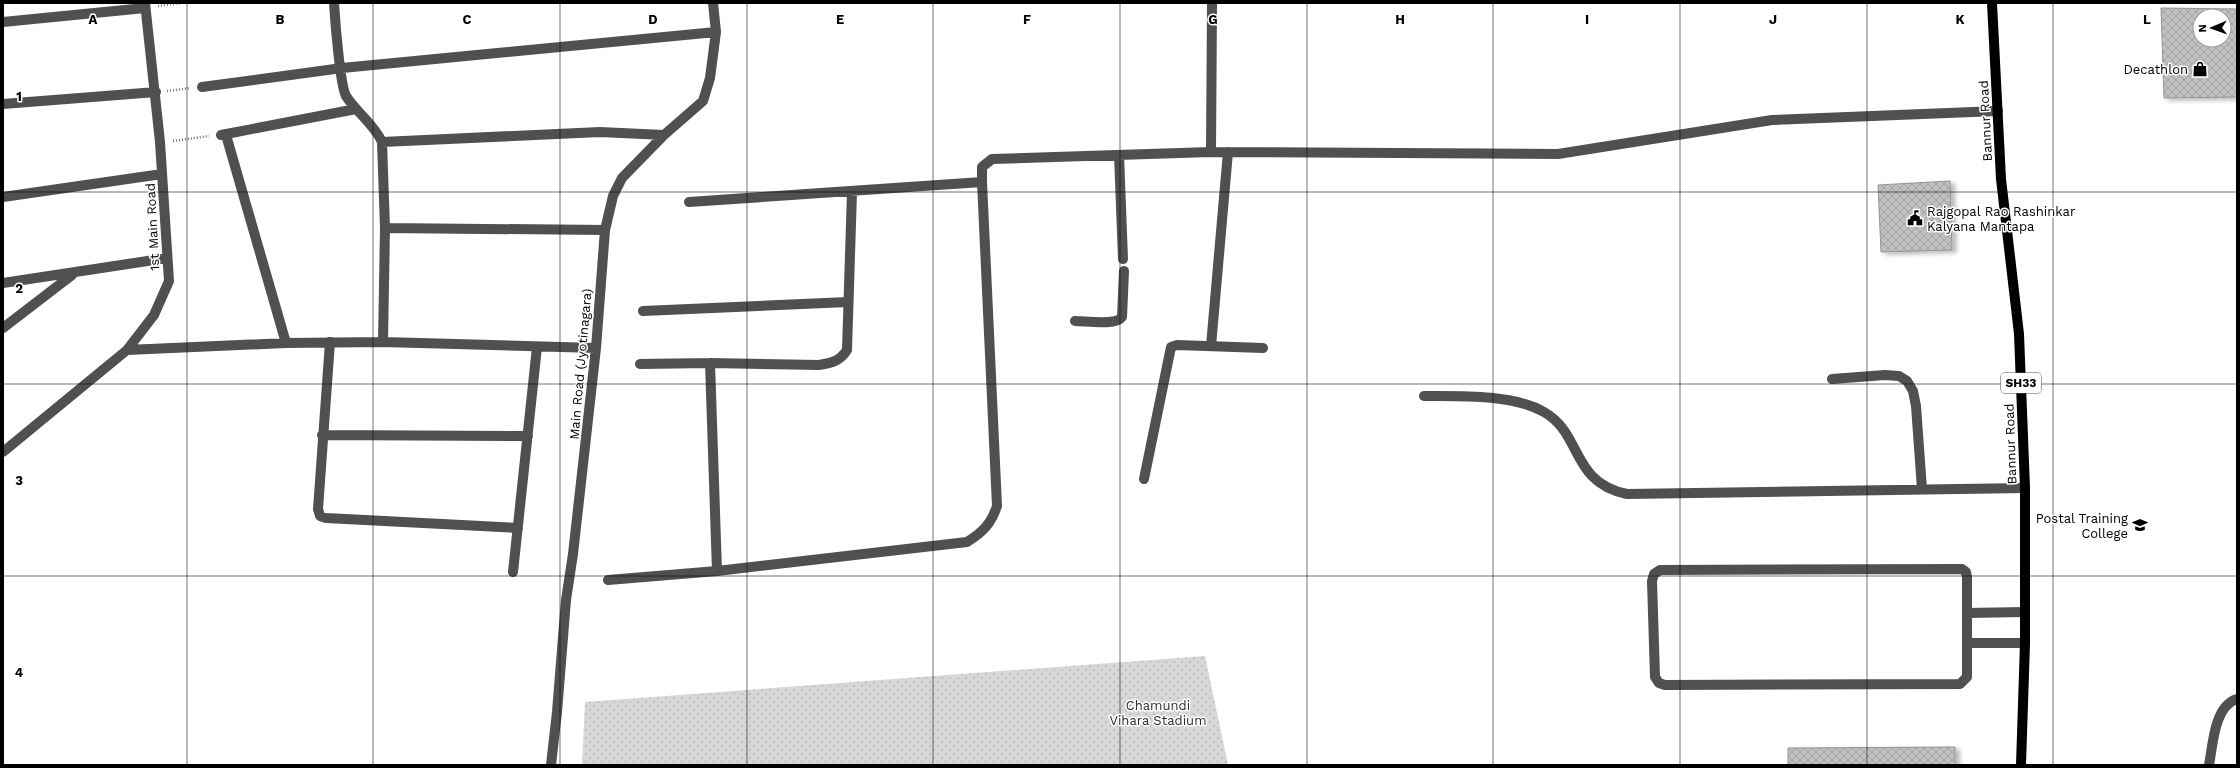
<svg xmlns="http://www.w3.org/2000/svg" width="2240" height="768" font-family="'Work Sans',sans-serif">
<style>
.grass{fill:url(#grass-dots)}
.building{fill:url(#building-cross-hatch);stroke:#949494;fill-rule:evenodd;filter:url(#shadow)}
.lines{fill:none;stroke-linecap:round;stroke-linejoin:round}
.path{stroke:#727272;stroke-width:2.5;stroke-dasharray:1 2;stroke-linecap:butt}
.minor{stroke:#505050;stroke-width:10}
.major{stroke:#000;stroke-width:10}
.grid{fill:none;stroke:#000;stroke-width:1;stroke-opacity:0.55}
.labels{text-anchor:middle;stroke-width:3;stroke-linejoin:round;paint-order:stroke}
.shield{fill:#fff;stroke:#4c4c4c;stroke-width:1}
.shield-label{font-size:12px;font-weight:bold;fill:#000}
.poi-label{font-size:13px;fill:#000;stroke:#fff;text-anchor:end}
.street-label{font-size:13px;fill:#000;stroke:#fff}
.park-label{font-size:13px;fill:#2e2e2e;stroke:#fff}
.grid-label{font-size:13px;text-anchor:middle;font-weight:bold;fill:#000;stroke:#fff;stroke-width:3;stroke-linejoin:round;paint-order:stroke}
</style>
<defs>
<pattern id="grass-dots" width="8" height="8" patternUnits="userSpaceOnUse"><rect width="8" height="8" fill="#d7d7d7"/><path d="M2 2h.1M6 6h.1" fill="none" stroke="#b7b7b7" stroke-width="1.8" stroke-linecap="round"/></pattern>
<pattern id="building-cross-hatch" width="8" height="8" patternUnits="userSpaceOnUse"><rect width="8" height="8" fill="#c0c0c0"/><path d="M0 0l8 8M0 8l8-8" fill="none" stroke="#a3a3a3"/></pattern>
<filter id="shadow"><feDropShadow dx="4.5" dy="2.5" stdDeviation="2" flood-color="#0004"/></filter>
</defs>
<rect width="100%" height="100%" fill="#fff"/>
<path class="grass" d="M 1205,656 L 1228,765 L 582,765 L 585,702 Z"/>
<path class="building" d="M 2161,8 L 2237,9 L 2237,97 L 2164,98 ZM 2200,16 L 2224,16 L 2224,40 L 2200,40 Z
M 1950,181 L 1952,250 L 1881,252 L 1878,185 Z
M 1955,747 L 1955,765 L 1788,765 L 1788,748 Z"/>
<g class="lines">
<path class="path" d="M 158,6 L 180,3
M 167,91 L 190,88
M 173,141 L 209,136"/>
<path class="minor" d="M 334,3 C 335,19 340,85 346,96 C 356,112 374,124 382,142 L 385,228 L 383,342
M 3,22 L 145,8
M 202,87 L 342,68 L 716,32
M 3,104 L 156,92
M 221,135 L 356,109
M 226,135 L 286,343
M 382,142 L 600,132 L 664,135
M 1211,152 L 1212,3
M 1119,155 L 1123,259
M 3,197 L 162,174
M 689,202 L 982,182
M 385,228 L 605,230
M 3,283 L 167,258
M 643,311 L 848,302
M 1075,321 C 1086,321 1116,326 1122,317 L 1124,271
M 3,328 L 72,275
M 330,342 L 318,509 L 320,516 L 326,518 L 518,528
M 1211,346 L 1228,152
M 127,350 L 286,343 L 383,342 L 596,348
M 710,363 L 717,571
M 640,364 L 710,363 L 819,365 C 832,363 840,361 847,350 L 852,192
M 1832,379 L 1885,375 L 1899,376 L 1907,381 L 1913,391 L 1916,406 L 1922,489
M 1424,396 C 1458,396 1513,394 1544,412 C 1583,434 1570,482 1627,494 L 2025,488
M 322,435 L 528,436
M 3,452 L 127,350 L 154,315 L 169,281 L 160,142 L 145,3
M 1144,479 L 1171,347 L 1177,345 L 1263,348
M 1962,569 L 1966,572 L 1967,577 L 1967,677 L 1960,684 L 1665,685 L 1659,683 L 1655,677 L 1652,581 L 1654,574 L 1660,570 Z
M 513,572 L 537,347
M 608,580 L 717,571 L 967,542 C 983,532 991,524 997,506 L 982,182 L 982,167 L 992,159 L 1211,152 L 1558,154 L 1772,120 L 1998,111
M 1967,613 L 2025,612
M 1967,643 L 2025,643
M 551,765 L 557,712 L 566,600 L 573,554 L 596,348 L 605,230 L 613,196 L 622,178 L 664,135 L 703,101 L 710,78 L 716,32 L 713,3
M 2209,765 C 2213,745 2214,706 2237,699"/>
<path class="major" d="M 1992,3 L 2001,179 L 2019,334 L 2025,488 L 2025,643 L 2021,765"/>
</g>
<path class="grid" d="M 187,3 L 187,765M 373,3 L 373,765M 560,3 L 560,765M 747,3 L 747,765M 933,3 L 933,765M 1120,3 L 1120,765M 1307,3 L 1307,765M 1493,3 L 1493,765M 1680,3 L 1680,765M 1867,3 L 1867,765M 2053,3 L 2053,765M 3,192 L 2237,192M 3,384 L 2237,384M 3,576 L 2237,576"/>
<defs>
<g id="shop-bare" transform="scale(1.2)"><path d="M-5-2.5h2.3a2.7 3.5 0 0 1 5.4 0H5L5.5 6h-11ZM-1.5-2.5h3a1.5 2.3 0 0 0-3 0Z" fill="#000" stroke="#fff" stroke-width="2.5" paint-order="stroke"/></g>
<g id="civic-bare" transform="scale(1.2)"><path d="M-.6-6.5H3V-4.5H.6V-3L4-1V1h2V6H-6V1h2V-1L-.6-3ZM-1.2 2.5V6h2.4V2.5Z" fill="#000" stroke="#fff" stroke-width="2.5" paint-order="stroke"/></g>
<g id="university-bare" transform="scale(1.2)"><path d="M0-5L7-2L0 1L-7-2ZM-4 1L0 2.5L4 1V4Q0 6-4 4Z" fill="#000" stroke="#fff" stroke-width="2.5" paint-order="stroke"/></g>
</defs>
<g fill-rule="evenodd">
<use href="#shop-bare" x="2200" y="69"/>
<use href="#civic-bare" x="1915" y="218"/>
<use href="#university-bare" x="2140" y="525"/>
</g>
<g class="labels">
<rect class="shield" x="2001" y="373" width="40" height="20" rx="3"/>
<g class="shield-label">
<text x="2021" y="387">SH33</text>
</g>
<g class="poi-label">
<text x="2188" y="74">Decathlon</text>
<text x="1927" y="216" text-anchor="start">Rajgopal Rao Rashinkar<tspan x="1927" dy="15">Kalyana Mantapa</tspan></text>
<text x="2128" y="523">Postal Training<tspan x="2128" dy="15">College</tspan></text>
</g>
<g class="street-label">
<text transform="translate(1985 121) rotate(-93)" y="5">Bannur Road</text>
<text transform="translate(152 227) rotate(-93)" y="5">1st Main Road</text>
<text transform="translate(580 364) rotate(-85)" y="5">Main Road (Jyotinagara)</text>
<text transform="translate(2010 444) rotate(-92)" y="5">Bannur Road</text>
</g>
<g class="park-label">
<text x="1158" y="710">Chamundi<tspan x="1158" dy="15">Vihara Stadium</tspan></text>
</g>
</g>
<g class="grid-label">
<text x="93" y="24">A</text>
<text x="280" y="24">B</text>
<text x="467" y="24">C</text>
<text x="653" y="24">D</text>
<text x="840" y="24">E</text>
<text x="1027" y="24">F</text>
<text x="1213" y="24">G</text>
<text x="1400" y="24">H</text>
<text x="1587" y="24">I</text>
<text x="1773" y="24">J</text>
<text x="1960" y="24">K</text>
<text x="2147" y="24">L</text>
<text x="19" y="101">1</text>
<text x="19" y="293">2</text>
<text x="19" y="485">3</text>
<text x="19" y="677">4</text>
</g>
<rect width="2240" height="768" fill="none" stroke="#000000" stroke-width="8"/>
<g transform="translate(2212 28) rotate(268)"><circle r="19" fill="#ffffff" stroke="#999999"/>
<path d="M0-3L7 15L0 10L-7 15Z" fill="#000000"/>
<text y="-6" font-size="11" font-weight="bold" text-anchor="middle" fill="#000000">N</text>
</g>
</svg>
